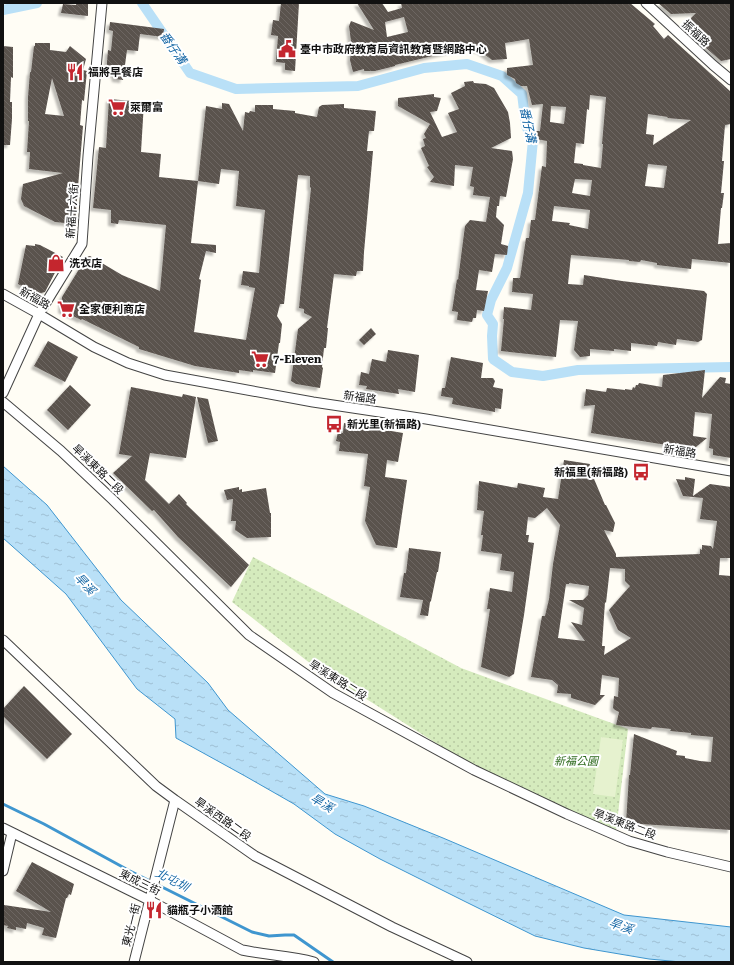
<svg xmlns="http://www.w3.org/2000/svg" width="734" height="965" font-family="'Roboto Serif','Noto Sans TC',serif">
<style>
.park{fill:url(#park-dots)}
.pitch{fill:#e6f2cf}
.water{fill:url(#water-ripples);stroke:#3f96cf}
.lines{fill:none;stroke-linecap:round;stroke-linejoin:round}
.stream{stroke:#3f96cf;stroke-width:3}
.canal{stroke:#b9e0f7;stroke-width:10}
.building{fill:url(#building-back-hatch);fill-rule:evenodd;filter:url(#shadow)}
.street-casing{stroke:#444;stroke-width:11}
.street{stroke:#fff;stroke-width:9}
.labels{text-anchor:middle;stroke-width:4;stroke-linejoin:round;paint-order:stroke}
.street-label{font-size:11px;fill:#111;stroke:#fff}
.poi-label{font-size:11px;font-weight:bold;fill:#111;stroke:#fff;text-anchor:start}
.park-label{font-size:11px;font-style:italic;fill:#2f6b1f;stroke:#fff}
.water-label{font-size:12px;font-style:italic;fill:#1768a6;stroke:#fff}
</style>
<defs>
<pattern id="park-dots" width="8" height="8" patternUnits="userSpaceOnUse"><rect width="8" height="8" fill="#d5ebbd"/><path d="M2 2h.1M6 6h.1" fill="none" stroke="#b6c8a1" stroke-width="1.8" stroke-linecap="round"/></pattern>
<pattern id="water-ripples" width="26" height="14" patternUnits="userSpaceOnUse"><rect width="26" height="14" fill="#b9e0f7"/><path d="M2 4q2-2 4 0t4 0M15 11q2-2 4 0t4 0" fill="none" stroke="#9ebfd3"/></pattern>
<pattern id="building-back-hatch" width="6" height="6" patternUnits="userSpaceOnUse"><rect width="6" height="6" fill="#5a524d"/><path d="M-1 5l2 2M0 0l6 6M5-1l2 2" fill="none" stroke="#6d6662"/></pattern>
<filter id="shadow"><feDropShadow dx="-3" dy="3" stdDeviation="1" flood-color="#0004"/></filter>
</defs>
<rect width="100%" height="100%" fill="#fffdf5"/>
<path class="park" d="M 253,557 L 461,668 L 628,729 L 616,831 L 477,769 L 311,664 L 232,602 Z"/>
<path class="pitch" d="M 601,737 L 623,740 L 615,797 L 593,794 Z"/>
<path class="water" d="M 3,466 L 47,505 L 121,600 L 208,683 L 228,710 L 325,794 L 364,806 L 443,838 L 624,915 L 731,927 L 731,962 L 681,962 L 649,959 L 584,948 L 535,936 L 466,902 L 380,859 L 335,834 L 294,804 L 245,776 L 176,738 L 175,719 L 137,689 L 66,594 L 3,538 Z"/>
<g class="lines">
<path class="stream" d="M 3,804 L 44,824 L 130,871 L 252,932 L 269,936 L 285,935 L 294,935 L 333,962"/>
<path class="canal" d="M 142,3 L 190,73 L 236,89 L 358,86 L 424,68 L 467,64 L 502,76 L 522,94 L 526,126 L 533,140 L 528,193 L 507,268 L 491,300 L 487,315 L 493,324 L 492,336 L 493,359 L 512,372 L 543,376 L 578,370 L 731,367
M 3,10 L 37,3"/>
</g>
<path class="building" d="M 76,3 L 88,3 L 88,16 L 61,13 L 63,4 L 76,5 Z
M 281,3 L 299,3 L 295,71 L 285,70 L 285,63 L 276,62 L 278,36 L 271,35 L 273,20 L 279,21 Z
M 357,3 L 382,3 L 388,12 L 402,8 L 401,3 L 630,3 L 655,24 L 653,26 L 664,39 L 668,35 L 731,92 L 731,124 L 725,125 L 722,161 L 724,161 L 721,193 L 724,193 L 722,208 L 721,208 L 718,244 L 731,243 L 731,263 L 692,259 L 691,269 L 657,265 L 657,263 L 641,260 L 640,262 L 629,261 L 629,260 L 571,255 L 568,284 L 583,285 L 584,275 L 622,281 L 704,291 L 707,294 L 702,340 L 698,342 L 677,339 L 676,345 L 658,342 L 657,346 L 631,343 L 631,351 L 614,349 L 614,351 L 590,349 L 590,356 L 580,357 L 574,350 L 578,321 L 560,320 L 556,357 L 501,351 L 504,319 L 503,319 L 504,307 L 531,310 L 533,294 L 512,292 L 513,278 L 520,278 L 526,238 L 529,238 L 531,220 L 535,220 L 542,166 L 546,167 L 547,141 L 536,139 L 536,131 L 540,131 L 543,104 L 532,105 L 527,86 L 521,86 L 516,83 L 515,79 L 507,75 L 507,68 L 533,65 L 529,39 L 505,43 L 507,59 L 492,60 L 480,51 L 454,43 L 453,51 L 395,65 L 395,66 L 375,71 L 364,71 L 364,69 L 353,72 L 350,60 L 351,49 L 352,49 L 349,26 L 351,21 L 374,30 ZM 404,17 L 408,32 L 387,37 L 385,22 ZM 590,95 L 606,97 L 602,144 L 603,144 L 601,168 L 583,165 L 583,164 L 574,163 L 576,143 L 584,144 L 587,109 L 589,110 ZM 551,106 L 566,107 L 564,124 L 550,122 ZM 648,114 L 668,117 L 667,118 L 691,120 L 653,145 L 654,135 L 646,134 ZM 648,164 L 667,166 L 664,188 L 645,186 ZM 575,179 L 592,180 L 590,196 L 572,193 ZM 554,206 L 590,210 L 588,229 L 569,225 L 570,223 L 552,221 Z
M 658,3 L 731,3 L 731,59 L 721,61 L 682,27 L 696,13 L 671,14 Z
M 110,22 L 164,29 L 163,37 L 140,34 L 138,51 L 127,50 L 123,80 L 115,79 L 114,74 L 106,74 L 108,50 L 111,51 L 113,31 L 109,30 Z
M 35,43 L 50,43 L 50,50 L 66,52 L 70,46 L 86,59 L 83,70 L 87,71 L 84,101 L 82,100 L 80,125 L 83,126 L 75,224 L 55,222 L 24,206 L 21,199 L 23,184 L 63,173 L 29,169 L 30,152 L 27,152 L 29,121 L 28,121 L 28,97 L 30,72 L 31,72 L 34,46 L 35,46 ZM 52,78 L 64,116 L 45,114 Z
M 3,46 L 13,47 L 13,78 L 11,77 L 10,102 L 12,102 L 12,119 L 10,145 L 3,145 Z
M 473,81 L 474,83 L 486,84 L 494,88 L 508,112 L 510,123 L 511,138 L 491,148 L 512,151 L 513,159 L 506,197 L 500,196 L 499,206 L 497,206 L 496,217 L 504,225 L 501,244 L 508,246 L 507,255 L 495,254 L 492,272 L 479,270 L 476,290 L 488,291 L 484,311 L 477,310 L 476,318 L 473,318 L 472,322 L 457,320 L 458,312 L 452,311 L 457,279 L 458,280 L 465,226 L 470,220 L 486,222 L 490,197 L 473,195 L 474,187 L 470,186 L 473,167 L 455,165 L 454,186 L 430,182 L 434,177 L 427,167 L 429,166 L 421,148 L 425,146 L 423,139 L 426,138 L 424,134 L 430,124 L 398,106 L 398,98 L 434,94 L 434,97 L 441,98 L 437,111 L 430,112 L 442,137 L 457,132 L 448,113 L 459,109 L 451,93 L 465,86 L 464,82 Z
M 109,99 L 144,102 L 141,152 L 161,154 L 159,177 L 198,181 L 206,106 L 222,109 L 222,103 L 229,104 L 243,131 L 245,112 L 249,113 L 250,111 L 255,112 L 255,105 L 273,105 L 273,109 L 295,111 L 295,113 L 317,117 L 319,107 L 322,105 L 344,104 L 344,108 L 376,111 L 374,131 L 369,131 L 367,151 L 373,151 L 364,252 L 363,271 L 357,271 L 356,276 L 334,274 L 327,328 L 328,328 L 326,348 L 324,348 L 322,367 L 323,368 L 320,388 L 296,384 L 291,381 L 298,329 L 312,317 L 304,313 L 304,309 L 299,308 L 311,188 L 310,187 L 310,176 L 298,175 L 284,304 L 280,304 L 277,316 L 282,324 L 280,343 L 279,343 L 275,373 L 253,370 L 253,372 L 239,370 L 239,373 L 195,366 L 139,349 L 139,347 L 82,319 L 81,320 L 61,310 L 62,297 L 81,266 L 85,257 L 90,256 L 122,275 L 160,291 L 166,225 L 119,220 L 118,224 L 111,223 L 111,210 L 93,208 L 99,147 L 106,148 ZM 221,169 L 239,171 L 236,206 L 265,210 L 259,273 L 243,271 L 241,285 L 249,286 L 249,287 L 255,288 L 246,340 L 194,332 L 201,280 L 199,279 L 206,251 L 216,253 L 216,245 L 191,243 L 198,181 L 219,184 Z
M 35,244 L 40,245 L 63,257 L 45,292 L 37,294 L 18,284 L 26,245 L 35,246 Z
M 371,328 L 376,334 L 364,345 L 359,340 Z
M 48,341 L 78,357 L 65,382 L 34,366 Z
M 388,350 L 419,355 L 415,392 L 398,389 L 399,394 L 366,389 L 367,386 L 359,385 L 361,372 L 369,374 L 372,359 L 386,362 Z
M 451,357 L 483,363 L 481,378 L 493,378 L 495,381 L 493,387 L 503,389 L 501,409 L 495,408 L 495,412 L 452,404 L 453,398 L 441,396 L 442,388 L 445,388 Z
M 705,370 L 702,398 L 720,377 L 726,378 L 725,383 L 731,384 L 731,458 L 713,455 L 713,449 L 709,448 L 712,414 L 695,412 L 693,436 L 707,438 L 691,451 L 673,448 L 673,446 L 591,433 L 595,405 L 584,406 L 586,389 L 606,392 L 607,388 L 625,390 L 625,389 L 632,390 L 633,387 L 635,388 L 636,385 L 638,385 L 639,383 L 662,387 L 663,375 Z
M 70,385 L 91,405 L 68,430 L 47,410 Z
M 131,387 L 182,397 L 183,394 L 196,397 L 186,458 L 150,453 L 145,480 L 169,504 L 179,494 L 187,503 L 186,504 L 249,565 L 231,587 L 178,537 L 154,510 L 152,511 L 113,473 L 132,456 L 119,454 Z
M 197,397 L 208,399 L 218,441 L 208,443 Z
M 344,423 L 403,433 L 398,462 L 387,460 L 385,477 L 407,480 L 397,548 L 376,545 L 365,521 L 370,487 L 364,486 L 368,454 L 339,451 L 340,442 L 336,441 L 338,432 L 343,433 Z
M 564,460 L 590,464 L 589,467 L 605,505 L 606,505 L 615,523 L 613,532 L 604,530 L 616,554 L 616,557 L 700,554 L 700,549 L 702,550 L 702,545 L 711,546 L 713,549 L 717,521 L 700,519 L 703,498 L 683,496 L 676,479 L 685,480 L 685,477 L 695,479 L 693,496 L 710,484 L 731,487 L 731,558 L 720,558 L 719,575 L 731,576 L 731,830 L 626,823 L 629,775 L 630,775 L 634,734 L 677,751 L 676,755 L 685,756 L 685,758 L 700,761 L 711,762 L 713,737 L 691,735 L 691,733 L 670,731 L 671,729 L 652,727 L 651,729 L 616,725 L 619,712 L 615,710 L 613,708 L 614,696 L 618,697 L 619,678 L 602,675 L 600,695 L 605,695 L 595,705 L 571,698 L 571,694 L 557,693 L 558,685 L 552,680 L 531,677 L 542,616 L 545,616 L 549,599 L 553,564 L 560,525 L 547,508 L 535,518 L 528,517 L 526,535 L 529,535 L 528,542 L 534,543 L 524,615 L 514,674 L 509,677 L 481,667 L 490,609 L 487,609 L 490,588 L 512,592 L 514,572 L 500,570 L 502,554 L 481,551 L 483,535 L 481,535 L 484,511 L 477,510 L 479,481 L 517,488 L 518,483 L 545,488 L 543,497 L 558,499 ZM 610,568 L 625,569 L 625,581 L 630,586 L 609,610 L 618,630 L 621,632 L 631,638 L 604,655 L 605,646 L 602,646 L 605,602 L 606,603 ZM 569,583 L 589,586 L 588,595 L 583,600 L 569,600 L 584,608 L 582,625 L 571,622 L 585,641 L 558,638 L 566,584 L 569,584 Z
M 239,487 L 239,490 L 242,489 L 242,492 L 266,488 L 270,513 L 271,513 L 271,537 L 247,538 L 235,530 L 236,521 L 231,521 L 233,499 L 227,500 L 224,490 Z
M 409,548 L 441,552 L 438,572 L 437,572 L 431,601 L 430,602 L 428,616 L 420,615 L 423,600 L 400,597 L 404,573 L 406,573 Z
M 24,686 L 72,734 L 47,759 L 3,716 L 3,709 Z
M 32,862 L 74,884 L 71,895 L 69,894 L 67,898 L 66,898 L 56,938 L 42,935 L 44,928 L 27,923 L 26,929 L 16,927 L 16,930 L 7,928 L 8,926 L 3,925 L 3,910 L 4,905 L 51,912 L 16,891 Z"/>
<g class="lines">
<g class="street-casing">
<path id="street" d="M 646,3 L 713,65 L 731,80
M 3,294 L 39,314 L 94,347 L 128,363 L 165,375 L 313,402 L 426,419 L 731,471
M 3,393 L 39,314 L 82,244 L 88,156 L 102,3
M 3,402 L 61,451 L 113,500 L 249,635 L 333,693 L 474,770 L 567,814 L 629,841 L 667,852 L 731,867
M 3,640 L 156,786 L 175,800 L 255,856 L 392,927 L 467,962
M 3,828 L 149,900 L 242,950 C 266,955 291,956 314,962
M 3,871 L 12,833
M 134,962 L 175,800"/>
</g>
<use href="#street" class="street"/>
</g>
<defs>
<g id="civic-bare" transform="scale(1.38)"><path d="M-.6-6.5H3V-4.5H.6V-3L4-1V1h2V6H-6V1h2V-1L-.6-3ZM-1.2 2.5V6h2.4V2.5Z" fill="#c4262e" stroke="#fff" stroke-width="2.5" paint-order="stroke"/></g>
<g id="restaurant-bare" transform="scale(1.38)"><path d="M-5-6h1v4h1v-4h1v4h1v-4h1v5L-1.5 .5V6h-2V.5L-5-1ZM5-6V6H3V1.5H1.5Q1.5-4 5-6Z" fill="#c4262e" stroke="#fff" stroke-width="2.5" paint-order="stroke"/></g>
<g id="supermarket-bare" transform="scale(1.38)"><path d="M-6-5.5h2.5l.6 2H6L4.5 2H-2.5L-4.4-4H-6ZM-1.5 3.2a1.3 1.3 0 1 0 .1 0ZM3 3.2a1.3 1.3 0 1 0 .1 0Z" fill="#c4262e" stroke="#fff" stroke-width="2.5" paint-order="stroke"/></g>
<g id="shop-bare" transform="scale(1.38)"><path d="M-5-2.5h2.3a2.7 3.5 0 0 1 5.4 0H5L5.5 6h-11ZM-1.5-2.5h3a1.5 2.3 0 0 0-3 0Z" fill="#c4262e" stroke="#fff" stroke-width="2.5" paint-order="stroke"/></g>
<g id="bus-bare" transform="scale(1.38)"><path d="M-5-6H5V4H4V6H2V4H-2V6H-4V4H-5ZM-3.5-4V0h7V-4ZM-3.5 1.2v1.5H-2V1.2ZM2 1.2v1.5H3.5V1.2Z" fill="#c4262e" stroke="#fff" stroke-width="2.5" paint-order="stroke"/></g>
</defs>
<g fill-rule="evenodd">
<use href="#civic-bare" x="287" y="49"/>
<use href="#restaurant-bare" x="75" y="72"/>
<use href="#supermarket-bare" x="117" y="107"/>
<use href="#shop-bare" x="56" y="263"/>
<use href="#supermarket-bare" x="66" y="309"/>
<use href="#supermarket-bare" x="260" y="359"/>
<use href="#bus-bare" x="334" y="424"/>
<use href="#bus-bare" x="641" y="472"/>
<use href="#restaurant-bare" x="154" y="910"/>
</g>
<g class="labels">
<g class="street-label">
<text transform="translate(696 33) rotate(43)" y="4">振福路</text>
<text transform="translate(72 211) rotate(-86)" y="4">新福十六街</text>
<text transform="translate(35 298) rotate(29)" y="4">新福路</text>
<text transform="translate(360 397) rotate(8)" y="4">新福路</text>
<text transform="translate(680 451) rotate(9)" y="4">新福路</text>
<text transform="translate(98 469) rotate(44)" y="4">旱溪東路二段</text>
<text transform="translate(338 680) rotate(32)" y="4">旱溪東路二段</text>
<text transform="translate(223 819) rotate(35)" y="4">旱溪西路二段</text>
<text transform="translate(625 824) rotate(21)" y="4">旱溪東路二段</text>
<text transform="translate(140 882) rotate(26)" y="4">東成三街</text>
<text transform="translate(131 925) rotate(-76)" y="4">東光一街</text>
</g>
<g class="poi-label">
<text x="300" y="53">臺中市政府教育局資訊教育暨網路中心</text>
<text x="88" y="76">福將早餐店</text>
<text x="130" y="111">萊爾富</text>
<text x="69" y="267">洗衣店</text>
<text x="79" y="313">全家便利商店</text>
<text x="273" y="363">7-Eleven</text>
<text x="347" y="428">新光里(新福路)</text>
<text x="628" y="476" text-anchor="end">新福里(新福路)</text>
<text x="167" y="914">貓瓶子小酒館</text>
</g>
<g class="park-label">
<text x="576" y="765">新福公園</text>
</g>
<g class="water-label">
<text transform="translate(173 48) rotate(55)" y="4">番仔溝</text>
<text transform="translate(528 125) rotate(78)" y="4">番仔溝</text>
<text transform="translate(85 584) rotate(47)" y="4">旱溪</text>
<text transform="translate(322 803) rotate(31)" y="4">旱溪</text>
<text transform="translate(172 880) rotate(27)" y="4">北屯圳</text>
<text transform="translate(621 926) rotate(20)" y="4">旱溪</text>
</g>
</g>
<rect width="734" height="965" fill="none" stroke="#111111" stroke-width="8"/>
</svg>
